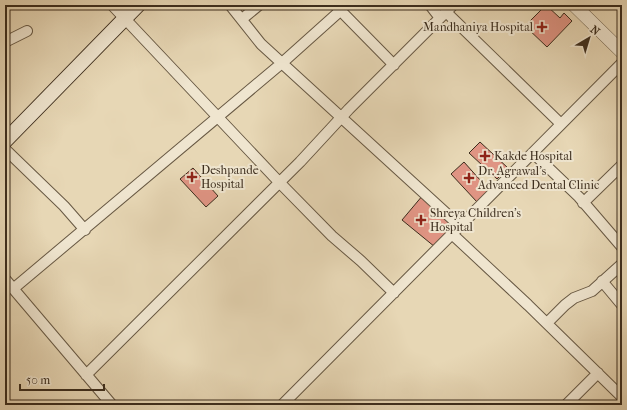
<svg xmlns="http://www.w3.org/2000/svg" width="627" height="410" font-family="'IM FELL French Canon',serif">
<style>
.building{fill:#df9483;stroke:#3c2d1d}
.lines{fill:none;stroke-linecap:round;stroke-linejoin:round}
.minor-casing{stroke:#675843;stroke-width:12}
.tertiary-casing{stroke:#675843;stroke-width:14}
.secondary-casing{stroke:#3c2d1d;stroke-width:16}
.minor{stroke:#efe5cf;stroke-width:10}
.tertiary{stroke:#efe5cf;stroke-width:13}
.secondary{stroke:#efe5cf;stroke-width:14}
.poi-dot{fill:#8f2418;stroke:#efe5cf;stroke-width:1.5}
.labels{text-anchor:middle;stroke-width:4;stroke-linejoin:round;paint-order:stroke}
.poi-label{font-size:12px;fill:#3c2d1d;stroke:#efe5cf;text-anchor:start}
</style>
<rect width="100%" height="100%" fill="#e7d7b5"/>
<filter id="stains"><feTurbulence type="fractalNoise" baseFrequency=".005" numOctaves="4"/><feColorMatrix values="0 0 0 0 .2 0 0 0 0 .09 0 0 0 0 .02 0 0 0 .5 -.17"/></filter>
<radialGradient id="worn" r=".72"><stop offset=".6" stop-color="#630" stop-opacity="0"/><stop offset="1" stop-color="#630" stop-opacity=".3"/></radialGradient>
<path class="building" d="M 546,5 L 560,18 L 564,13 L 572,21 L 547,47 L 525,26 Z
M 480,142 L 508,168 L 497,179 L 469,153 Z
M 464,162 L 489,190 L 477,202 L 451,174 Z
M 193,168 L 218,196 L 206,207 L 180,179 Z
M 423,195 L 456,222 L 435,247 L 402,220 Z"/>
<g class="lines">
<g class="minor-casing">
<path id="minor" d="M 112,5 L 279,182 L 332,236 L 361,261 L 394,293
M 230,5 L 261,44 L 460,226
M 335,5 L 394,65
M 430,5 L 440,18
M 446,12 L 561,124
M 242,19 L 259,5
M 5,42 L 27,31
M 5,149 L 64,206 L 85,230
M 533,153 L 579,197 L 622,247
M 583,203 L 622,165
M 452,234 L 528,305 L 622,397
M 5,279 L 112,405
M 602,281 L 622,305
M 13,289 L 282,63 L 340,11
M 547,323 L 565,305 L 574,298 L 592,291 L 622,264
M 86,375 L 300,162 L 349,109 L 453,5
M 282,405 L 622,63
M 566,405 L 598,373"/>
</g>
<g class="tertiary-casing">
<path id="tertiary" d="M 574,5 L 622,52"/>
</g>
<g class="secondary-casing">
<path id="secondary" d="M 5,141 L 138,5"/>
</g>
<use href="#minor" class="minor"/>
<use href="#tertiary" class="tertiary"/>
<use href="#secondary" class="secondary"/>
</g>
<g class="poi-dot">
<path d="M540 21h4v4h4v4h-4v4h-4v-4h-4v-4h4z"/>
<path d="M483 150h4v4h4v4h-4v4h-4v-4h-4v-4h4z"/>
<path d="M190 171h4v4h4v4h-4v4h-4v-4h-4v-4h4z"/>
<path d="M467 172h4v4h4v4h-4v4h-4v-4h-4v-4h4z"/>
<path d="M419 214h4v4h4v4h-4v4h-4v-4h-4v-4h4z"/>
</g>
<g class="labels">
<g class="poi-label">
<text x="533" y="31" text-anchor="end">Mandhaniya Hospital</text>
<text x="494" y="160">Kakde Hospital</text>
<text x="201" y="174">Deshpande<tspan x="201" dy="14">Hospital</tspan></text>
<text x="478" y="175">Dr. Agrawal's<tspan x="478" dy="14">Advanced Dental Clinic</tspan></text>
<text x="430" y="217">Shreya Children's<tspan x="430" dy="14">Hospital</tspan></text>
</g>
</g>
<rect width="627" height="410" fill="none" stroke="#e7d7b5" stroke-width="20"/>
<rect x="6" y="6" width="615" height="398" fill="none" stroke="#3c2d1d" stroke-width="2"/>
<rect x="10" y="10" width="607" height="390" fill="none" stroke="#3c2d1d"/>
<g transform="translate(589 38) rotate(38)" stroke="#efe5cf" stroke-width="3" paint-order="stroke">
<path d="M0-3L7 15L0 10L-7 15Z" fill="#3c2d1d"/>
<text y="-6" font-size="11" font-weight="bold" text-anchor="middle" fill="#3c2d1d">N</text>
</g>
<path d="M20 384v6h84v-6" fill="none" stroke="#3c2d1d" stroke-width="2"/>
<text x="26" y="384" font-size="12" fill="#3c2d1d" stroke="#efe5cf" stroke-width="3" paint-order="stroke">50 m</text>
<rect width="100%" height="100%" filter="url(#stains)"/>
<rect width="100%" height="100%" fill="url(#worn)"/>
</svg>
